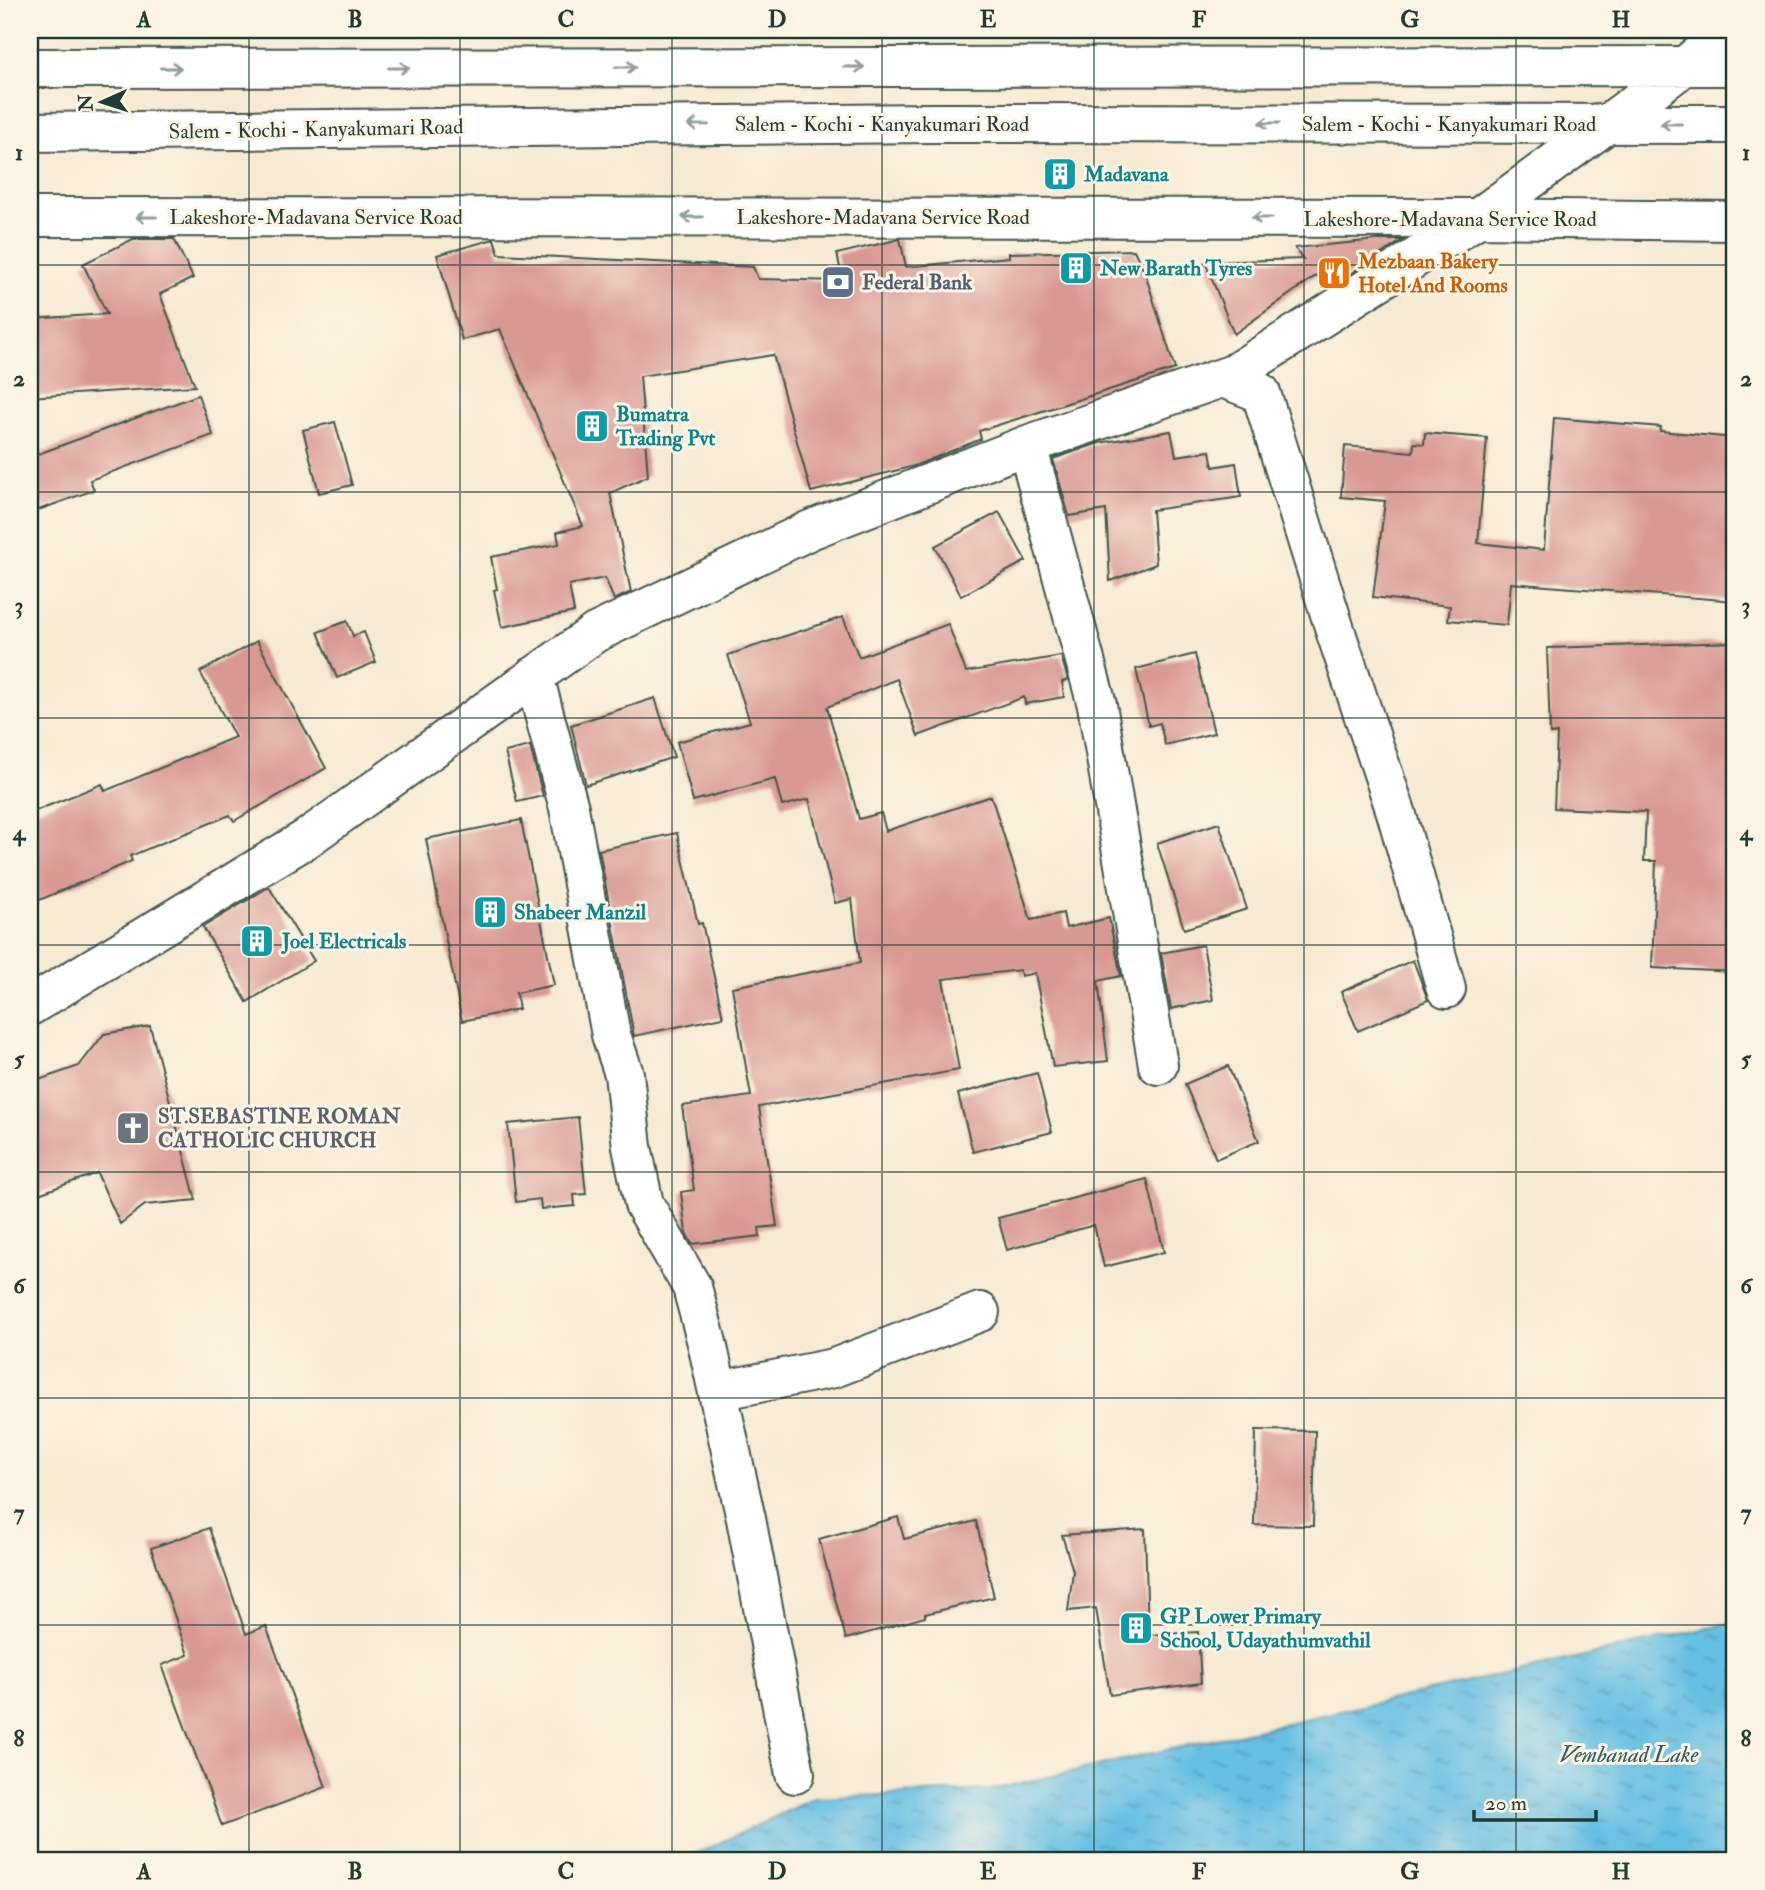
<svg xmlns="http://www.w3.org/2000/svg" width="1765" height="1890" font-family="'IM FELL Double Pica',serif">
<style>
.water{fill:url(#water-ripples);stroke:#427e8c;stroke-width:2}
.building{fill:#d99993}
.lines{fill:none;stroke-linecap:round;stroke-linejoin:round}
.minor-casing{stroke:#3f574c;stroke-width:42}
.major-casing{stroke:#3f574c;stroke-width:42}
.highway-casing{stroke:#3f574c;stroke-width:42}
.minor{stroke:#fff;stroke-width:38}
.major{stroke:#fff;stroke-width:38}
.highway{stroke:#fff;stroke-width:38}
.oneway{stroke:#8f9e9a}
.grid{fill:none;stroke:#1f3d34;stroke-width:2;stroke-opacity:0.55}
.labels{text-anchor:middle;stroke-width:6;stroke-linejoin:round;paint-order:stroke}
.street-label{font-size:21px;fill:#1f3d34;stroke:#fcf5e5}
.culture-label{font-size:21px;font-weight:bold;fill:#0d838f;stroke:#fcf5e5;text-anchor:start}
.food-label{font-size:21px;font-weight:bold;fill:#c56008;stroke:#fcf5e5;text-anchor:start}
.service-label{font-size:21px;font-weight:bold;fill:#4e5e75;stroke:#fcf5e5;text-anchor:start}
.worship-label{font-size:21px;font-weight:bold;fill:#5b616d;stroke:#fcf5e5;text-anchor:start}
.water-label{font-size:23px;font-style:italic;fill:#315e60;stroke:#fcf5e5}
.neatline{fill:none;stroke:#1f3d34;stroke-width:2.5}
.grid-label{font-size:23px;text-anchor:middle;font-weight:bold;fill:#1f3d34}
</style>
<defs>
<pattern id="water-ripples" width="26" height="14" patternUnits="userSpaceOnUse" patternTransform="scale(1.75)"><rect width="26" height="14" fill="#66bfe4"/><path d="M2 4q2-2 4 0t4 0M15 11q2-2 4 0t4 0" fill="none" stroke="#539cba"/></pattern>
</defs>
<rect width="100%" height="100%" fill="#fcf5e5"/>
<filter id="ink" filterUnits="userSpaceOnUse"><feTurbulence type="fractalNoise" baseFrequency=".0143" numOctaves="2"/><feDisplacementMap in="SourceGraphic" scale="14" xChannelSelector="R" yChannelSelector="G"/><feConvolveMatrix kernelMatrix="1 2 1 2 8 2 1 2 1" color-interpolation-filters="sRGB"/></filter>
<filter id="wash" filterUnits="userSpaceOnUse"><feTurbulence type="fractalNoise" baseFrequency=".00686" numOctaves="4" result="noise"/><feDisplacementMap in="SourceGraphic" scale="28" xChannelSelector="R" yChannelSelector="G"/><feGaussianBlur stdDeviation="1.57" result="paint"/><feColorMatrix in="noise" values="0 0 0 0 0 0 0 0 0 0 0 0 0 0 0 0 0 1.4 0 .05"/><feComposite in="paint" operator="in"/></filter>
<g filter="url(#wash)">
<rect width="100%" height="100%" fill="#f7ead3"/>
<path class="water" d="M 1735,1622 L 1735,1860 L 683,1860 L 815,1798 L 990,1790 Z"/>
<g id="blocks">
<path class="building" d="M 133,239 L 174,239 L 193,278 L 160,294 L 195,386 L 30,397 L 30,319 L 107,314 L 83,264 Z
M 494,239 L 499,254 L 753,267 L 758,279 L 843,281 L 837,254 L 900,239 L 906,267 L 1009,257 L 1009,253 L 1134,250 L 1145,273 L 1175,369 L 979,431 L 981,439 L 914,466 L 811,492 L 773,355 L 640,376 L 648,476 L 610,493 L 631,592 L 614,600 L 605,578 L 569,585 L 574,612 L 502,627 L 494,590 L 497,589 L 491,557 L 559,544 L 557,532 L 583,526 L 500,329 L 462,340 L 437,255 Z
M 1378,240 L 1403,240 L 1345,277 L 1325,285 L 1317,275 L 1234,334 L 1205,262 L 1303,259 L 1295,248 Z
M 198,395 L 213,435 L 90,480 L 94,490 L 30,513 L 30,457 Z
M 1554,418 L 1661,427 L 1660,431 L 1735,438 L 1735,601 L 1511,583 L 1507,625 L 1448,620 L 1450,606 L 1373,597 L 1385,501 L 1341,497 L 1345,446 L 1413,452 L 1414,443 L 1424,444 L 1425,433 L 1487,438 L 1478,543 L 1544,550 Z
M 335,422 L 352,485 L 319,493 L 303,430 Z
M 1171,431 L 1176,456 L 1210,451 L 1213,467 L 1236,463 L 1241,497 L 1152,510 L 1156,564 L 1110,581 L 1106,510 L 1069,516 L 1053,459 L 1099,443 Z
M 999,512 L 1026,561 L 961,596 L 935,546 Z
M 843,617 L 859,657 L 948,624 L 966,672 L 1061,656 L 1068,680 L 1062,682 L 1064,697 L 1025,704 L 1024,697 L 918,736 L 897,679 L 827,707 L 859,819 L 881,813 L 886,831 L 991,796 L 1031,920 L 1063,913 L 1066,928 L 1109,918 L 1121,976 L 1098,981 L 1108,1061 L 1053,1067 L 1035,973 L 1021,976 L 1020,970 L 943,979 L 959,1070 L 759,1107 L 777,1226 L 759,1228 L 760,1236 L 692,1244 L 686,1233 L 681,1192 L 694,1190 L 682,1106 L 751,1096 L 732,987 L 860,963 L 852,899 L 835,903 L 809,799 L 782,806 L 775,779 L 693,801 L 677,742 L 750,722 L 728,655 Z
M 347,621 L 353,636 L 364,632 L 376,662 L 337,678 L 318,632 Z
M 257,641 L 326,768 L 234,821 L 230,815 L 130,856 L 132,861 L 30,904 L 30,813 L 102,784 L 105,791 L 235,737 L 200,672 Z
M 1735,642 L 1735,972 L 1652,968 L 1656,861 L 1644,861 L 1646,812 L 1554,808 L 1557,733 L 1550,734 L 1547,648 Z
M 1195,654 L 1214,733 L 1165,745 L 1160,723 L 1149,726 L 1136,669 Z
M 655,698 L 674,757 L 586,785 L 571,725 Z
M 530,746 L 543,796 L 517,802 L 505,752 Z
M 521,820 L 554,985 L 516,993 L 519,1009 L 462,1021 L 426,839 Z
M 1219,823 L 1247,909 L 1184,929 L 1157,843 Z
M 677,833 L 698,924 L 702,923 L 723,1017 L 634,1036 L 599,850 Z
M 269,887 L 314,961 L 247,1002 L 203,927 Z
M 1203,945 L 1213,1000 L 1171,1009 L 1161,953 Z
M 1413,960 L 1428,1000 L 1358,1031 L 1341,992 Z
M 150,1026 L 196,1200 L 145,1205 L 120,1224 L 97,1173 L 30,1197 L 30,1083 L 79,1066 L 104,1034 Z
M 1228,1066 L 1259,1141 L 1216,1159 L 1185,1084 Z
M 1037,1073 L 1052,1132 L 973,1152 L 958,1094 Z
M 578,1117 L 586,1194 L 574,1195 L 575,1206 L 541,1209 L 540,1199 L 516,1202 L 508,1124 Z
M 1147,1179 L 1164,1252 L 1104,1267 L 1094,1225 L 1007,1250 L 998,1218 Z
M 1256,1430 L 1315,1431 L 1313,1526 L 1254,1525 Z
M 898,1517 L 904,1539 L 976,1521 L 994,1597 L 925,1614 L 925,1617 L 846,1639 L 819,1539 Z
M 209,1528 L 246,1634 L 266,1626 L 326,1787 L 222,1826 L 162,1665 L 188,1655 L 151,1548 Z
M 1145,1529 L 1148,1635 L 1198,1632 L 1201,1683 L 1110,1695 L 1096,1608 L 1068,1611 L 1073,1571 L 1062,1535 Z"/>
</g>
</g>
<g filter="url(#ink)">
<use href="#blocks" fill-opacity="0" stroke="#3f574c" stroke-width="2"/>
<g class="lines">
<g class="minor-casing">
<path id="minor" d="M 30,217 L 1478,218 L 1735,221
M 1223,378 L 1261,393 L 1336,633 L 1396,812 L 1446,989
M 1027,445 L 1097,705 L 1158,1065
M 534,676 L 569,808 L 611,1035 L 624,1074 L 632,1147 L 644,1204 L 692,1287 L 707,1343 L 746,1519 L 795,1774
M 30,1006 L 306,839 L 595,633 L 810,530 L 1027,445 L 1233,374 L 1478,218 L 1607,124
M 718,1391 L 834,1368 L 980,1312"/>
</g>
<g class="major-casing">
<path id="major" d="M 1686,65 L 1729,30"/>
</g>
<g class="highway-casing">
<path id="highway" d="M 30,68 L 1735,66
M 1607,124 L 1686,65
M 30,132 L 933,123 L 1735,124"/>
</g>
<use href="#minor" class="minor"/>
<use href="#major" class="major"/>
<use href="#highway" class="highway"/>
</g>
<defs><path id="oneway-shaft" d="M-6 0H5M1.5-3L5.5 0L1.5 3" fill="none" stroke-width="1.6" stroke-linecap="round" stroke-linejoin="round" transform="scale(1.75)"/></defs>
<g class="oneway">
<use href="#oneway-shaft" transform="translate(626 67)"/>
<use href="#oneway-shaft" transform="translate(854 67)"/>
<use href="#oneway-shaft" transform="translate(171 68)"/>
<use href="#oneway-shaft" transform="translate(399 68)"/>
<use href="#oneway-shaft" transform="translate(1269 123) rotate(-180)"/>
<use href="#oneway-shaft" transform="translate(1671 124) rotate(-180)"/>
<use href="#oneway-shaft" transform="translate(698 125) rotate(179)"/>
<use href="#oneway-shaft" transform="translate(146 217) rotate(-180)"/>
<use href="#oneway-shaft" transform="translate(692 217) rotate(-180)"/>
<use href="#oneway-shaft" transform="translate(1262 218) rotate(-180)"/>
</g>
</g>
<path class="grid" d="M 249,30 L 249,1860M 460,30 L 460,1860M 672,30 L 672,1860M 882,30 L 882,1860M 1094,30 L 1094,1860M 1304,30 L 1304,1860M 1516,30 L 1516,1860M 30,265 L 1735,265M 30,492 L 1735,492M 30,718 L 1735,718M 30,945 L 1735,945M 30,1172 L 1735,1172M 30,1398 L 1735,1398M 30,1625 L 1735,1625"/>
<defs>
<g id="building-square" transform="scale(1.75)"><rect x="-9" y="-9" width="18" height="18" rx="4" fill="#0f9aa8" stroke="#fcf5e5"/><path d="M-4-6H4V6H1V3H-1V6H-4ZM-2.5-4.3h1.7v1.8h-1.7ZM.8-4.3h1.7v1.8H.8ZM-2.5-1h1.7V.8h-1.7ZM.8-1h1.7V.8H.8Z" fill="#fff"/></g>
<g id="restaurant-square" transform="scale(1.75)"><rect x="-9" y="-9" width="18" height="18" rx="4" fill="#e8710a" stroke="#fcf5e5"/><path d="M-5-6h1v4h1v-4h1v4h1v-4h1v5L-1.5 .5V6h-2V.5L-5-1ZM5-6V6H3V1.5H1.5Q1.5-4 5-6Z" fill="#fff"/></g>
<g id="bank-square" transform="scale(1.75)"><rect x="-9" y="-9" width="18" height="18" rx="4" fill="#5c6f8a" stroke="#fcf5e5"/><path d="M-6-4H6V4H-6ZM0-2.3a2.3 2.3 0 1 0 0 4.6a2.3 2.3 0 1 0 0-4.6Z" fill="#fff"/></g>
<g id="church-square" transform="scale(1.75)"><rect x="-9" y="-9" width="18" height="18" rx="4" fill="#6b7280" stroke="#fcf5e5"/><path d="M-1.2-6h2.4v3.5h3.3v2.4h-3.3V6h-2.4V-.1h-3.3v-2.4h3.3Z" fill="#fff"/></g>
</defs>
<g fill-rule="evenodd">
<use href="#building-square" x="1060" y="174"/>
<use href="#building-square" x="1076" y="268"/>
<use href="#restaurant-square" x="1334" y="273"/>
<use href="#bank-square" x="838" y="282"/>
<use href="#building-square" x="592" y="426"/>
<use href="#building-square" x="490" y="912"/>
<use href="#building-square" x="257" y="941"/>
<use href="#church-square" x="133" y="1128"/>
<use href="#building-square" x="1136" y="1628"/>
</g>
<g class="labels">
<g class="street-label">
<text x="882" y="131">Salem - Kochi - Kanyakumari Road</text>
<text x="1449" y="131">Salem - Kochi - Kanyakumari Road</text>
<text transform="translate(316 129) rotate(-1)" y="7">Salem - Kochi - Kanyakumari Road</text>
<text x="316" y="224">Lakeshore-Madavana Service Road</text>
<text x="883" y="224">Lakeshore-Madavana Service Road</text>
<text x="1450" y="226">Lakeshore-Madavana Service Road</text>
</g>
<g class="culture-label">
<text x="1084" y="181">Madavana</text>
<text x="1100" y="275">New Barath Tyres</text>
<text x="616" y="421">Bumatra<tspan x="616" dy="24">Trading Pvt</tspan></text>
<text x="514" y="919">Shabeer Manzil</text>
<text x="282" y="948">Joel Electricals</text>
<text x="1160" y="1623">GP Lower Primary<tspan x="1160" dy="24">School, Udayathumvathil</tspan></text>
</g>
<g class="food-label">
<text x="1358" y="268">Mezbaan Bakery<tspan x="1358" dy="24">Hotel And Rooms</tspan></text>
</g>
<g class="service-label">
<text x="862" y="289">Federal Bank</text>
</g>
<g class="worship-label">
<text x="158" y="1123">ST.SEBASTINE ROMAN<tspan x="158" dy="24">CATHOLIC CHURCH</tspan></text>
</g>
<g class="water-label">
<text x="1629" y="1762">Vembanad Lake</text>
</g>
</g>
<rect width="1765" height="1890" fill="none" stroke="#fcf5e5" stroke-width="77"/>
<g transform="translate(102 102) rotate(267)" stroke="#fcf5e5" stroke-width="5" paint-order="stroke">
<path d="M0-5L12 26L0 18L-12 26Z" fill="#1f3d34"/>
<text y="-10" font-size="19" font-weight="bold" text-anchor="middle" fill="#1f3d34">N</text>
</g>
<path d="M1474 1810v10h122v-10" fill="none" stroke="#1f3d34" stroke-width="3.5"/>
<text x="1485" y="1810" font-size="21" fill="#1f3d34" stroke="#fcf5e5" stroke-width="5" paint-order="stroke">20 m</text>
<rect x="38" y="38" width="1688" height="1814" class="neatline"/>
<g class="grid-label">
<text x="144" y="27">A</text>
<text x="355" y="27">B</text>
<text x="566" y="27">C</text>
<text x="777" y="27">D</text>
<text x="988" y="27">E</text>
<text x="1199" y="27">F</text>
<text x="1410" y="27">G</text>
<text x="1621" y="27">H</text>
<text x="19" y="160">1</text>
<text x="1746" y="160">1</text>
<text x="19" y="386">2</text>
<text x="1746" y="386">2</text>
<text x="19" y="613">3</text>
<text x="1746" y="613">3</text>
<text x="19" y="840">4</text>
<text x="1746" y="840">4</text>
<text x="19" y="1066">5</text>
<text x="1746" y="1066">5</text>
<text x="19" y="1293">6</text>
<text x="1746" y="1293">6</text>
<text x="19" y="1520">7</text>
<text x="1746" y="1520">7</text>
<text x="19" y="1746">8</text>
<text x="1746" y="1746">8</text>
<text x="144" y="1879">A</text>
<text x="355" y="1879">B</text>
<text x="566" y="1879">C</text>
<text x="777" y="1879">D</text>
<text x="988" y="1879">E</text>
<text x="1199" y="1879">F</text>
<text x="1410" y="1879">G</text>
<text x="1621" y="1879">H</text>
</g>
</svg>
